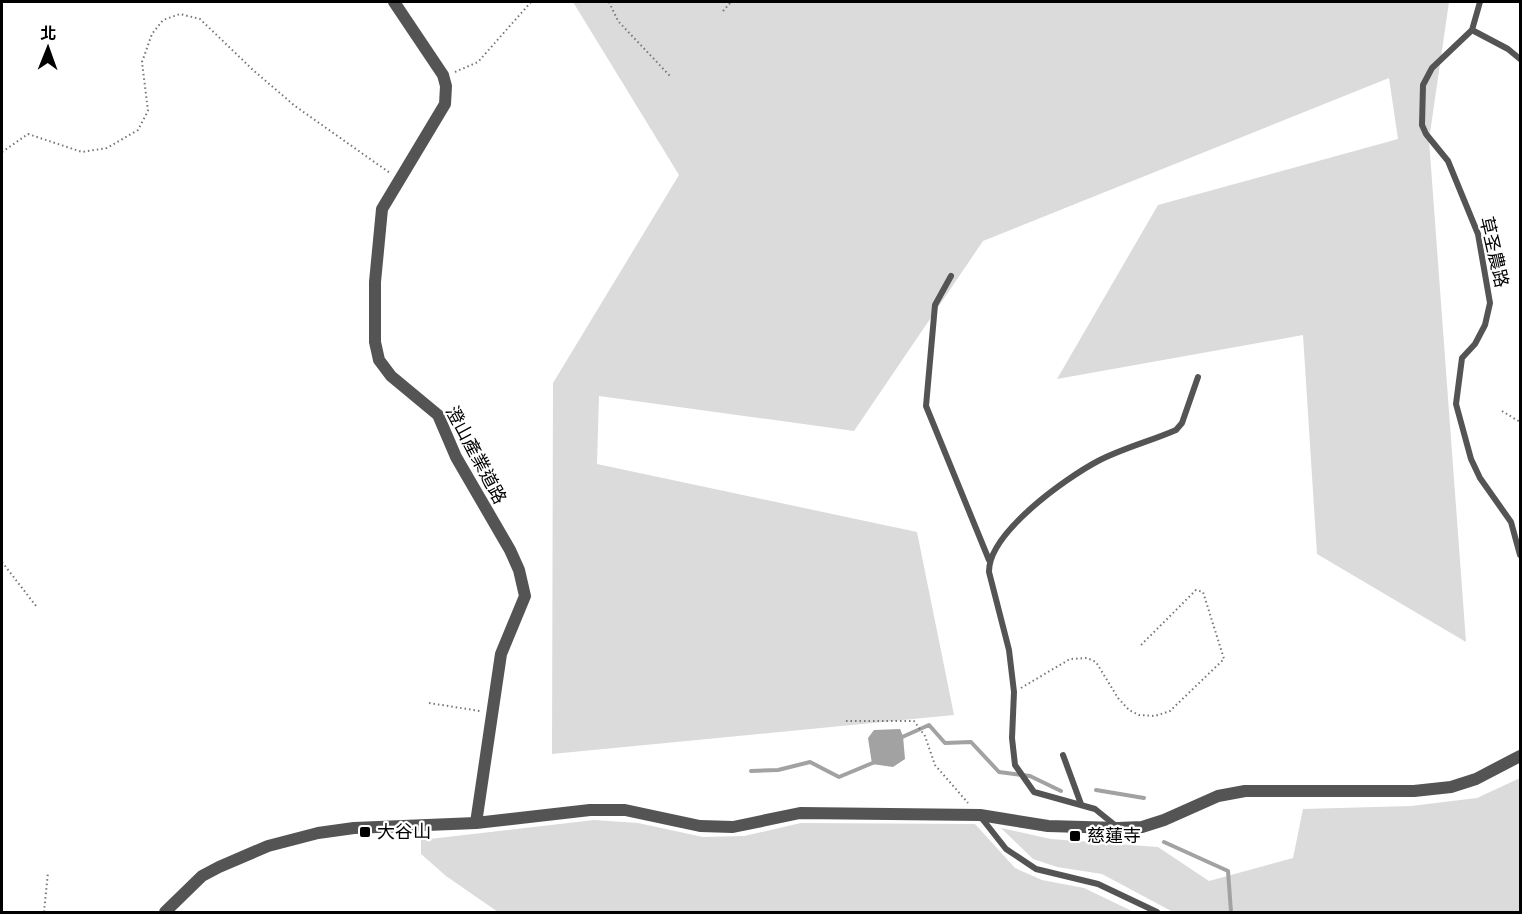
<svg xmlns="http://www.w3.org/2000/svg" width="1522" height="914" font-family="'Titillium Web','Noto Sans TC',sans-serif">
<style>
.green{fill:#dbdbdb}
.water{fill:#a2a2a2}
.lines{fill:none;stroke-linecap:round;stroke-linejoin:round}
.stream{stroke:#a2a2a2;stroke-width:4}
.path{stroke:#767676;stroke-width:2;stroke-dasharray:1.5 3;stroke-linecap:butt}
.service{stroke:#545454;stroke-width:6}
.tertiary{stroke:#545454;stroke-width:12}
.poi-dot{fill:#000;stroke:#fff;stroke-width:2}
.labels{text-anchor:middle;stroke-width:4.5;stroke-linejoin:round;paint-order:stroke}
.street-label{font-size:18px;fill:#000;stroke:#fff}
.poi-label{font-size:18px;fill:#000;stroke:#fff;text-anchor:start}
</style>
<rect width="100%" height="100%" fill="#fff"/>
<path class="green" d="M 573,2 L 1449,2 L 1429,140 L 1466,642 L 1317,554 L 1303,335 L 1057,379 L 1158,205 L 1398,139 L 1389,78 L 983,241 L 854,431 L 599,396 L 597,464 L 917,532 L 954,715 L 552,754 L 553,383 L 679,175 Z
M 1520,778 L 1520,912 L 1173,912 L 1102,874 L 1057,867 L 1033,859 L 1001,828 L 1051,839 L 1158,847 L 1209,881 L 1293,858 L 1303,809 L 1411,806 L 1477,798 Z
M 594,820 L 638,823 L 703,837 L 744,836 L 801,823 L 975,824 L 1015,868 L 1042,880 L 1084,888 L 1134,912 L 498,912 L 446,876 L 421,854 L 421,840 Z"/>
<path class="water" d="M 900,729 L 903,736 L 905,759 L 893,767 L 872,764 L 868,738 L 874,730 Z"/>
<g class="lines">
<path class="stream" d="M 900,738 L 929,725 L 945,743 L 971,742 L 999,772 L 1030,776 L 1061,791
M 751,771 L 778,770 L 810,762 L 839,777 L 875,762
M 1096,790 L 1144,798
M 1164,842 L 1228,871 L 1231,912"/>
<path class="path" d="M 609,2 L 618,21 L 670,76
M 723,11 L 731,2
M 455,72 L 478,62 L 531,2
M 2,152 L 28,134 L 82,152 L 107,148 L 138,130 L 148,111 L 142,62 L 152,34 L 163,20 L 180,14 L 200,19 L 253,70 L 295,106 L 390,173
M 1502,411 L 1520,422
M 2,562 L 36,606
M 1021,688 L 1070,659 L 1087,658 L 1096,662 L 1118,698 L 1129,710 L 1139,715 L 1155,716 L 1170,711 L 1224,659 L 1203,592 L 1196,590 L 1141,645
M 429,703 L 480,711
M 846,721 L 914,721 L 925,736 L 935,765 L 968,803
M 44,912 L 48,872"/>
<path class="service" d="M 1480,2 L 1472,30 L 1432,68 L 1423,85 L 1422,125 L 1426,134 L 1448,161 L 1478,234 L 1490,303 L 1485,325 L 1475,344 L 1462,358 L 1456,404 L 1471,459 L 1480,478 L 1511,522 L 1520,555
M 1472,30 L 1508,49 L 1520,59
M 951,276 L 935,305 L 926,406 L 989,560
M 1063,755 L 1081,804
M 980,816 L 1006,849 L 1036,869 L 1098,884 L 1157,912
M 1116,826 L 1095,809 L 1034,792 L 1015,765 L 1012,738 L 1014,692 L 1009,650 L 989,572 C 988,533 1066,478 1098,461 C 1123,448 1151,441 1176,430 L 1182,423 L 1198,377"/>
<path class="tertiary" d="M 394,2 L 443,75 L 446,86 L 445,104 L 382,209 L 375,282 L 375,342 L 379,360 L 391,376 L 438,415 L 456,457 L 510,550 L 519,570 L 525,596 L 501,654 L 476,823
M 165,912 L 202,876 L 219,867 L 268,846 L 318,833 L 354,828 L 476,823 L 590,810 L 625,810 L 700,826 L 733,827 L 800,813 L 980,815 L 1048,826 L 1118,828 L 1142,827 L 1164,820 L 1218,796 L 1245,791 L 1414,791 L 1451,787 L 1476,779 L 1520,756"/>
</g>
<g class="poi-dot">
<rect x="359" y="826" width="12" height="12" rx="3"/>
<rect x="1069" y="830" width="12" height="12" rx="3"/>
</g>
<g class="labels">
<g class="street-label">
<text transform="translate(1494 252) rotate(77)" y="6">草圣農路</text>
<text transform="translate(476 455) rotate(62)" y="6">澄山產業道路</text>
</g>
<g class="poi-label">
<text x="377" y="838">大谷山</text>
<text x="1087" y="842">慈蓮寺</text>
</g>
</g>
<rect width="1522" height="914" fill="none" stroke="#000000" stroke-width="6"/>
<g transform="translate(48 48) rotate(1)" stroke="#ffffff" stroke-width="4.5" paint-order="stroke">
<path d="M0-4.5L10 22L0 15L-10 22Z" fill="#000000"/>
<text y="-9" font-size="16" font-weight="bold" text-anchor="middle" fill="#000000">北</text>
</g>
</svg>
